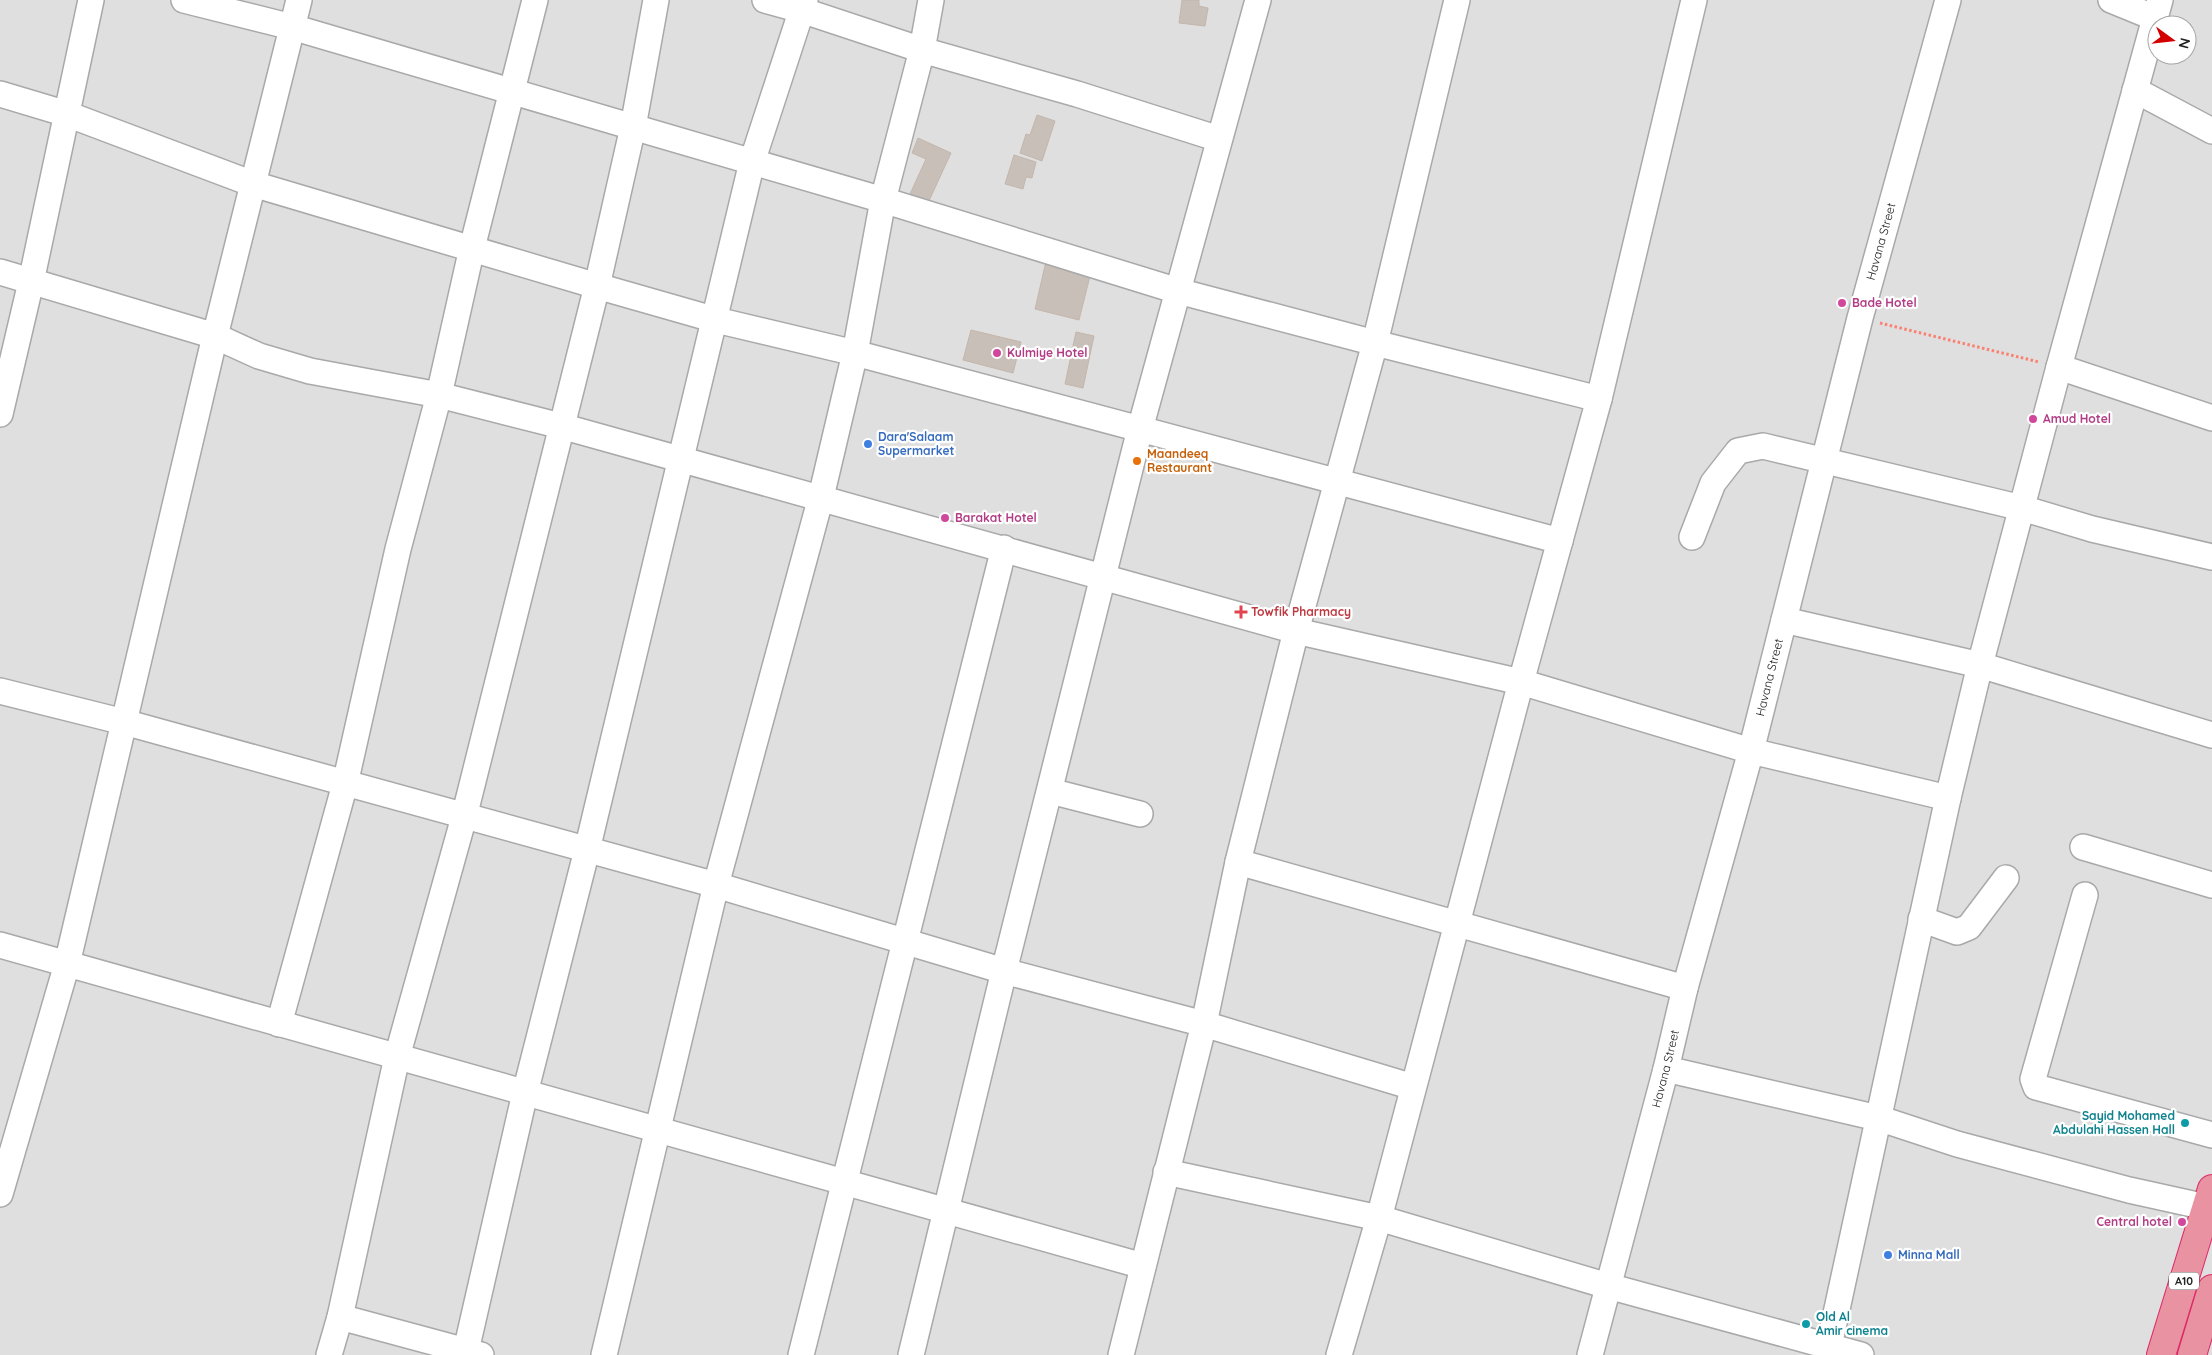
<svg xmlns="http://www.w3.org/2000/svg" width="2212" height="1355" font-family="Quicksand,sans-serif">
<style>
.residential{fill:#e0dfdf;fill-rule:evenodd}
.building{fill:#c7bfb8;stroke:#c4b6ab}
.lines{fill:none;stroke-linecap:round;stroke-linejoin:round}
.minor-casing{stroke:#a9a9a9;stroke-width:28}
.highway-casing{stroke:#dc2a67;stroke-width:30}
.path{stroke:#fa8072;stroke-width:3;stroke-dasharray:2.5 2.5;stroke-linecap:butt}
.minor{stroke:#fff;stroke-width:25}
.highway{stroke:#e892a2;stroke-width:28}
.hotel-dot{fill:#d1479c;stroke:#fff;stroke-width:2}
.shop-dot{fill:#3f7fe0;stroke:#fff;stroke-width:2}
.food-dot{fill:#e8710a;stroke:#fff;stroke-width:2}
.health-dot{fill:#e0444e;stroke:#fff;stroke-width:2}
.culture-dot{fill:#0f9aa8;stroke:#fff;stroke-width:2}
.labels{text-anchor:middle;stroke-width:4.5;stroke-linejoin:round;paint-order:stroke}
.shield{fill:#fff;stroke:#646464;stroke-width:1}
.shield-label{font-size:11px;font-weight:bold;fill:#222}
.street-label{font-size:12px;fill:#222;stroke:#fff}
.hotel-label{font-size:12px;font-weight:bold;fill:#b23c85;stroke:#fff;text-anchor:start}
.shop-label{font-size:12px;font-weight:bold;fill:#366cbe;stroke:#fff;text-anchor:start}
.food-label{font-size:12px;font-weight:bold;fill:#c56008;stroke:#fff;text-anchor:start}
.health-label{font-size:12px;font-weight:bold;fill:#be3a42;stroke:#fff;text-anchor:start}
.culture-label{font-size:12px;font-weight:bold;fill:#0d838f;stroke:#fff;text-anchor:end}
</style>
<rect width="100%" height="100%" fill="#f2efe9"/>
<path class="residential" d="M 0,0 L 2212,0 L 2212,1355 L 0,1355 ZM 2157,25 L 2187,25 L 2187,55 L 2157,55 Z"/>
<path class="building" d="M 1182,0 L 1199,0 L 1199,6 L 1208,8 L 1205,26 L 1179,23 Z
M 1037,115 L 1055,121 L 1042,161 L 1020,153 L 1026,134 L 1030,135 Z
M 918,138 L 951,153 L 928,203 L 910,194 L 926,159 L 912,153 Z
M 1014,155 L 1036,162 L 1032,178 L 1026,177 L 1023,189 L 1005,184 Z
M 1047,257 L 1092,268 L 1079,320 L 1035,309 Z
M 971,330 L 1021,342 L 1013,373 L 963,360 Z
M 1076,332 L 1094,336 L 1083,388 L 1065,384 Z"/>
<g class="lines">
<g class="minor-casing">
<g id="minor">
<path d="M 184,0 L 292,27 L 633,127 L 883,200 L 1178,291 L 1375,343 L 1599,399"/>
<path d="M 765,0 L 801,10 L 922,50 L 1077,94 L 1219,139"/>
<path d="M 2111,0 L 2155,18"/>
<path d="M 2135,90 L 2212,131"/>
<path d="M 0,94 L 67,114 L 253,184 L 597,286 L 716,320 L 855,353 L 1560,541"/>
<path d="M 0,272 L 215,336 L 259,356 L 310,371 L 439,395 L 561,426 L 1296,631 L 1521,682 L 1751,751 L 1948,798"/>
<path d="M 2059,367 L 2212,418"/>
<path d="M 0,414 L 31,282 L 91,0"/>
<path d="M 1692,537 L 1713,483 L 1738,451 L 1763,446 L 2022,508 L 2092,529 L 2212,557"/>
<path d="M 1784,620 L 1980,665 L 2212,735"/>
<path d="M 0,691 L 124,722 L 716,885 L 1004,971 L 1204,1024 L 1413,1087"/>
<path d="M 1050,791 L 1140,814"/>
<path d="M 2083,847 L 2212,885"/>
<path d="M 1238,862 L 1685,988"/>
<path d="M 2085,895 L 2033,1079 L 2036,1087 L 2212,1135"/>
<path d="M 1921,919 L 1957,932 L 1969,927 L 2006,878"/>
<path d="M 0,945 L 1143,1266"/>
<path d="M 279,1024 L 345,784 L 398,549 L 439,395 L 472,248 L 535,0"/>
<path d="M 1666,1069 L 1878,1118 L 1957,1144 L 2129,1190 L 2206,1207"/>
<path d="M 1166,1172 L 1379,1218 L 1608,1286 L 1861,1355"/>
<path d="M 0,1194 L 67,964 L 215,336 L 299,0"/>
<path d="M 340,1317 L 481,1355"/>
<path d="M 329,1355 L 340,1317 L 397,1057 L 464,817 L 597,286 L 633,127 L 656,0"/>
<path d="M 465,1355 L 525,1093 L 587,850 L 752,162 L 805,0"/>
<path d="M 604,1355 L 716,885 L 821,497 L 855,353 L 883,200 L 922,50 L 931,0"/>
<path d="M 801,1355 L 1004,548"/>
<path d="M 911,1355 L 1004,971 L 1140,429 L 1258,0"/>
<path d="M 1121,1355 L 1204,1024 L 1238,862 L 1296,631 L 1375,343 L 1457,0"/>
<path d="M 1339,1355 L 1379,1218 L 1521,682 L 1599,399 L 1694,0"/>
<path id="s1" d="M 1590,1355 L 1666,1069 L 1685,988 L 1751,751 L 1860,318 L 1948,0"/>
<path d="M 1827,1355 L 1948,798 L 1980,665 L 2059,367 L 2160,0"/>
</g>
</g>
<g class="highway-casing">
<path id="highway" d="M 2161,1355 L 2212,1189
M 2192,1355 L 2212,1289"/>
</g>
<path class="path" d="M 1880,323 L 2039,362"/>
<use href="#minor" class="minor"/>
<use href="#highway" class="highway"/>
</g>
<g class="hotel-dot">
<circle cx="1842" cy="303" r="5"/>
<circle cx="997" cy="353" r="5"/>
<circle cx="2033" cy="419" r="5"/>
<circle cx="945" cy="518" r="5"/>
<circle cx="2182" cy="1222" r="5"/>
</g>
<g class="shop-dot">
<circle cx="868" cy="444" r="5"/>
<circle cx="1888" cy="1255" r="5"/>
</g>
<circle class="food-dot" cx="1137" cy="461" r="5"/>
<path class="health-dot" d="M1238.5 604.5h5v5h5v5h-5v5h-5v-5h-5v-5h5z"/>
<g class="culture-dot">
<circle cx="2185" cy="1123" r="5"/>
<circle cx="1806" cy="1324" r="5"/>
</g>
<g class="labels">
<rect class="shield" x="2169" y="1272.5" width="30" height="17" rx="4"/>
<g class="shield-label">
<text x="2184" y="1285">A10</text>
</g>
<g class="street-label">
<text dy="4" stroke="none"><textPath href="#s1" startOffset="1151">Havana Street</textPath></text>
<text dy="4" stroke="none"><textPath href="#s1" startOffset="701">Havana Street</textPath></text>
<text dy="4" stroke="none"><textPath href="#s1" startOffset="296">Havana Street</textPath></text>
</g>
<g class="hotel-label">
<text x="1852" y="307">Bade Hotel</text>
<text x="1007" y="357">Kulmiye Hotel</text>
<text x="2043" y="423">Amud Hotel</text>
<text x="955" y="522">Barakat Hotel</text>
<text x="2172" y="1226" text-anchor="end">Central hotel</text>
</g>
<g class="shop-label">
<text x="878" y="441">Dara'Salaam<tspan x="878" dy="14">Supermarket</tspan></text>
<text x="1898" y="1259">Minna Mall</text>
</g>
<g class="food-label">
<text x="1147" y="458">Maandeeq<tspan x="1147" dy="14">Restaurant</tspan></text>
</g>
<g class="health-label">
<text x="1251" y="616">Towfik Pharmacy</text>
</g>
<g class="culture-label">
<text x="2175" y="1120">Sayid Mohamed<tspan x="2175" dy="14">Abdulahi Hassen Hall</tspan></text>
<text x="1816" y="1321" text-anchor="start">Old Al<tspan x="1816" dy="14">Amir cinema</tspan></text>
</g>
</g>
<g transform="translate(2172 40) rotate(105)"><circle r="24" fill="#ffffff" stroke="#a7a7a7"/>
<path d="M0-4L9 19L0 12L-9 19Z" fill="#d40000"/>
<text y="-8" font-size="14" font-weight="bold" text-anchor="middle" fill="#222222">N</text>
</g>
</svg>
